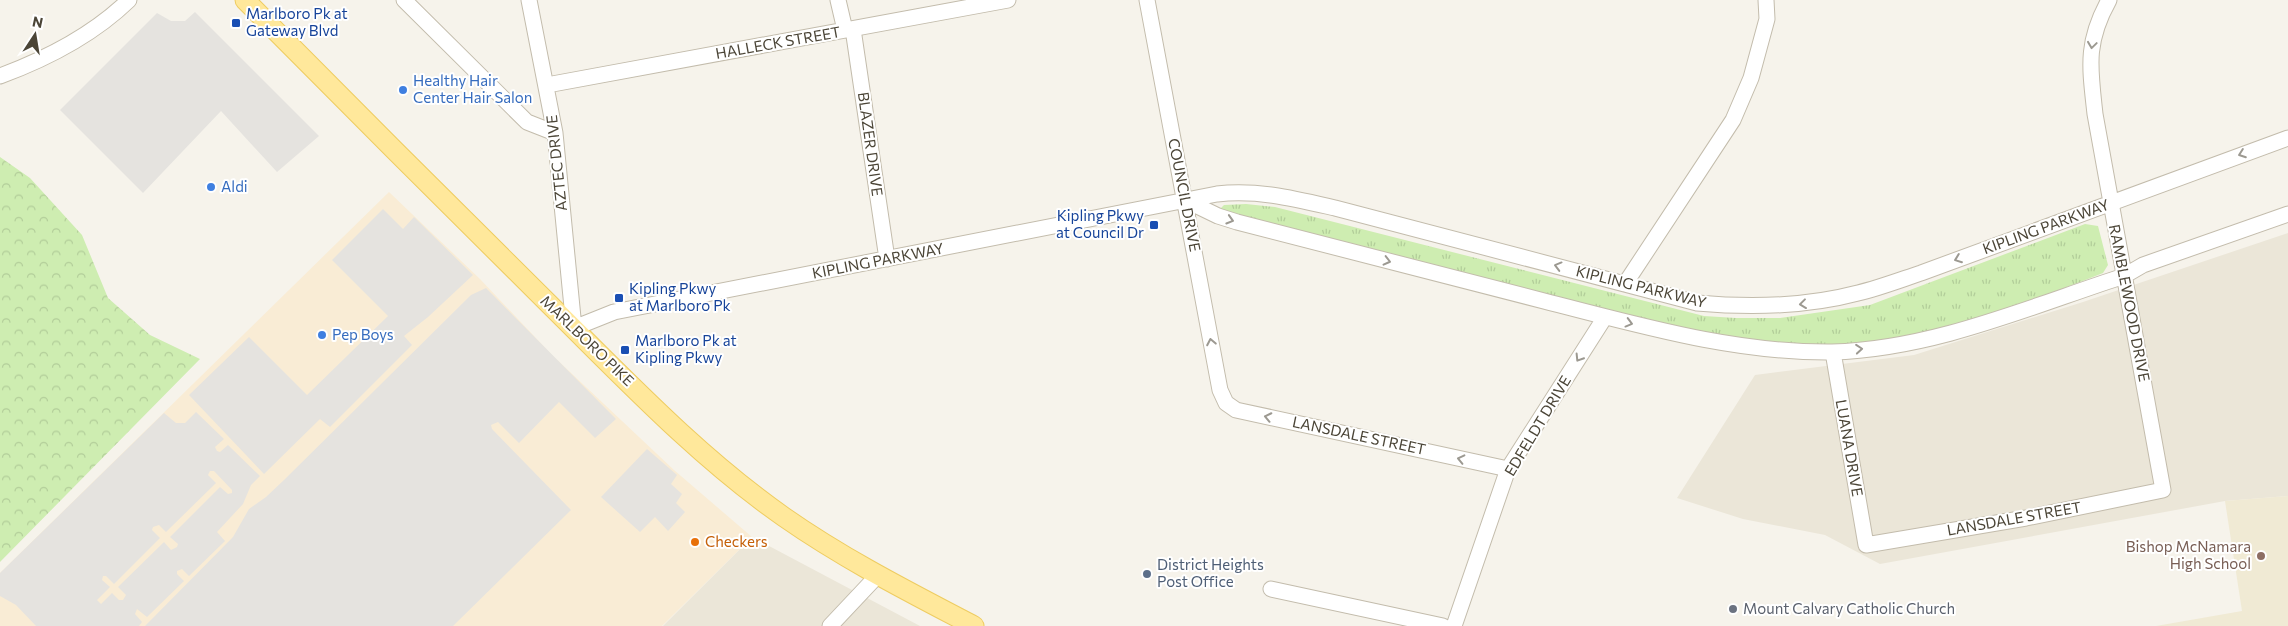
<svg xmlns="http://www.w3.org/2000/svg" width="2288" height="626" font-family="Commissioner,sans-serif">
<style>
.residential{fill:#ebe6d8}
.commercial{fill:#f9ecd5}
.education{fill:#f0ead4}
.forest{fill:url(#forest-crowns)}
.park{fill:url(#park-tufts)}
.parking{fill:#e5e3df;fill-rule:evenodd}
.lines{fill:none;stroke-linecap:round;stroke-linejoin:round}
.minor-casing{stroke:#c3bcac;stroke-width:17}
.major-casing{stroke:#eecc61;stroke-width:21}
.minor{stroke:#fff;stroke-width:15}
.major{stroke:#ffe89b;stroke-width:19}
.oneway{stroke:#9c9991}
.transit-dot{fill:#1a4fb4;stroke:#fff;stroke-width:2}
.shop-dot{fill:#3f7fe0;stroke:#fff;stroke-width:2}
.food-dot{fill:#e8710a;stroke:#fff;stroke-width:2}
.education-dot{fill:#8d6e63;stroke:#fff;stroke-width:2}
.service-dot{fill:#5c6f8a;stroke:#fff;stroke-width:2}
.worship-dot{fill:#6b7280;stroke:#fff;stroke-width:2}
.labels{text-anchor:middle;stroke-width:4;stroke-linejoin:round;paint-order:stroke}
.transit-label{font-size:15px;fill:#164399;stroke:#fff;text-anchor:start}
.street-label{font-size:15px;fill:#4b4537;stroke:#fff}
.shop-label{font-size:15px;fill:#366cbe;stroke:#fff;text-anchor:start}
.food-label{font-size:15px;fill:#c56008;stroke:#fff;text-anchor:start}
.education-label{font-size:15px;fill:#785e54;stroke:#fff;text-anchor:end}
.service-label{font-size:15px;fill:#4e5e75;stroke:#fff;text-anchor:start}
.worship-label{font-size:15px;fill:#5b616d;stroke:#fff;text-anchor:start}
</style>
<defs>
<pattern id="forest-crowns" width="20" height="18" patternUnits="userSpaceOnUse" patternTransform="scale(1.25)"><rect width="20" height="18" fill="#ceedb1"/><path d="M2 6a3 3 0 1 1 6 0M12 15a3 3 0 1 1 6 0" fill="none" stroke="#b2cd99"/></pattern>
<pattern id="park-tufts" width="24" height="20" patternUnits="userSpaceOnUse" patternTransform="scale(1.25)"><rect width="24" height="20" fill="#ceedb1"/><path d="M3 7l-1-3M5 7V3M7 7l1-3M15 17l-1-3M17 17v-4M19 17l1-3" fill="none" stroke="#b2cd99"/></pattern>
</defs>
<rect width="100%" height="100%" fill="#f6f3eb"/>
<path class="residential" d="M 2288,233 L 2288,496 L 2225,501 L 1880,564 L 1825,535 L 1743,519 L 1677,498 L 1755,375 L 1914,355 L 2083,302 Z
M 752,537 L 920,626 L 663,626 Z"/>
<path class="commercial" d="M 389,192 L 480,279 L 552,355 L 674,470 L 752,537 L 662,626 L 0,626 L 0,573 Z"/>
<path class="education" d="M 2288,496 L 2288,626 L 2156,626 L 2242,611 L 2225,501 Z"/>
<path class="forest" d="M 0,157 L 30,178 L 82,235 L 108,298 L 150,335 L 200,359 L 0,562 Z"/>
<path class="park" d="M 1246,204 L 1275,207 L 1704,316 L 1736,318 L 1780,318 L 1870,305 L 2085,224 L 2098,226 L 2108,265 L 2103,273 C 2019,306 1934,339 1844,346 C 1806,349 1768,345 1730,340 L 1225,215 L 1220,209 L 1224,205 Z"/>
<path class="parking" d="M 195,12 L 319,136 L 277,172 L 221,111 L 143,193 L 60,110 L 157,13 L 171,21 L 185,21 Z
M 383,209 L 403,229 L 414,217 L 473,275 L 428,317 L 404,336 L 412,345 L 330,427 L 320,419 L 264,474 L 189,395 L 249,337 L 307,395 L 388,316 L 332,260 Z
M 486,288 L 616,419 L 595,438 L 559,402 L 519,443 L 498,422 L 491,425 L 492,429 L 571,510 L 453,626 L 145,626 L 233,537 L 249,509 L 266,497 L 284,480 L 471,295 Z
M 196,412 L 224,439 L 215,447 L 217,451 L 220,452 L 228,445 L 260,476 L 251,485 L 243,504 L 217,532 L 225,541 L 189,576 L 182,569 L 177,571 L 177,574 L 184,581 L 147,617 L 137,609 L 135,614 L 142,622 L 139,626 L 36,626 L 16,605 L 0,596 L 0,573 L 164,413 L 176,423 L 185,423 ZM 210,471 L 214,471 L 232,490 L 232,493 L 228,494 L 220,487 L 170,537 L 178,544 L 177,547 L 171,550 L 164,542 L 118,587 L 126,595 L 123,600 L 119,600 L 112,593 L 101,604 L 97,600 L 110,587 L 102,580 L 103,576 L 106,576 L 114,584 L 160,538 L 152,530 L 153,527 L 159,525 L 166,532 L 216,483 L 208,475 Z
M 647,449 L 677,475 L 671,484 L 682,494 L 676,503 L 685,512 L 668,531 L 655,517 L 640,532 L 601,497 Z"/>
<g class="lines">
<g class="minor-casing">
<path id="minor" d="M 404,0 L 527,122 L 555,133
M 529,0 L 555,133 L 574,328 L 614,312 L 1217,194 C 1257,189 1296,199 1335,208 L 1697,303 C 1752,308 1805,307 1858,293 C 1879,288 1900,280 1921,273 L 2288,138
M 838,0 L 845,30
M 1147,0 L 1220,390 L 1226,403 L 1236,410 L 1508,469
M 853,29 L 887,259
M 0,76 C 46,59 93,35 129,0
M 547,85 L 1008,0
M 1185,200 L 1218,216 L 1237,222 C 1339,248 1441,274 1544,301 C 1639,325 1733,353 1832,352 C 1933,349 2029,307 2124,276 L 2143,265 L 2288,214
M 1625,284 L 1733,120 L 1751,78 L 1767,19 L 1766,0
M 1833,352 L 1866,545 L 2026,518 L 2163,490 L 2095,114 C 2090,68 2085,43 2109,0
M 1271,589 L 1443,626
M 830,626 L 878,575
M 1454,626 L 1508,469 L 1605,317"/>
</g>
<g class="major-casing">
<path id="major" d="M 245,0 C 345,101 446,202 547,302 C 623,377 697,456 784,517 C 844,559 909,592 974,626"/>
</g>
<use href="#minor" class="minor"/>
<use href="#major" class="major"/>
</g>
<defs><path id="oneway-chevron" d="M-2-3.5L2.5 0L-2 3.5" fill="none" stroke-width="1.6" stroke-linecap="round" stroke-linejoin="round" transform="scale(1.25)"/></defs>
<g class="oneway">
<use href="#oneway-chevron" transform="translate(2092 45) rotate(98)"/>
<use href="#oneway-chevron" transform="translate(2242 154) rotate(160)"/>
<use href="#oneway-chevron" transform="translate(1230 220) rotate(17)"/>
<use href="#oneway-chevron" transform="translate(1958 259) rotate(159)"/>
<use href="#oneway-chevron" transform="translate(1387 261) rotate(14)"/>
<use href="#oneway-chevron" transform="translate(1558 266) rotate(-165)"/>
<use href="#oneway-chevron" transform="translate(1803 304) rotate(173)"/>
<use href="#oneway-chevron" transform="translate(1629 323) rotate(15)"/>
<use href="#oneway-chevron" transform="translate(1211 342) rotate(-101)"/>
<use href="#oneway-chevron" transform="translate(1859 349) rotate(-5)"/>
<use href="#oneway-chevron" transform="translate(1579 358) rotate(122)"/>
<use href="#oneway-chevron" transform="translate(1268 417) rotate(-168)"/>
<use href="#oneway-chevron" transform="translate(1461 459) rotate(-167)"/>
</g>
<g class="transit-dot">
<rect x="231" y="18" width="10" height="10" rx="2.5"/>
<rect x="1149" y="220" width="10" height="10" rx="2.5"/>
<rect x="614" y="293" width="10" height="10" rx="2.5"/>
<rect x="620" y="345" width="10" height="10" rx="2.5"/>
</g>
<g class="shop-dot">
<circle cx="403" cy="90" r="5"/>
<circle cx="211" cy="187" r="5"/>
<circle cx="322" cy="335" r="5"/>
</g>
<circle class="food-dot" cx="695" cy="542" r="5"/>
<circle class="education-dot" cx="2261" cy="556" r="5"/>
<circle class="service-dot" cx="1147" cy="574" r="5"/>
<circle class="worship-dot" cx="1733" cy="609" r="5"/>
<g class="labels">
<g class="transit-label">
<text x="246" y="19">Marlboro Pk at<tspan x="246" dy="17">Gateway Blvd</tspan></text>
<text x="1144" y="221" text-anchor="end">Kipling Pkwy<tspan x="1144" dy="17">at Council Dr</tspan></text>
<text x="629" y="294">Kipling Pkwy<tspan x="629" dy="17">at Marlboro Pk</tspan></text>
<text x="635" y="346">Marlboro Pk at<tspan x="635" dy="17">Kipling Pkwy</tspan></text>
</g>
<g class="street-label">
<text transform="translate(778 43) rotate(-10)" y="5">HALLECK STREET</text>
<text transform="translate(870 144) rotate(82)" y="5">BLAZER DRIVE</text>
<text transform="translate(557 163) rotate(-96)" y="5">AZTEC DRIVE</text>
<text transform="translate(1184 195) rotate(79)" y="5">COUNCIL DRIVE</text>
<text transform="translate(2046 227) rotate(-20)" y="5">KIPLING PARKWAY</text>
<text transform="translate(878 261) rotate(-11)" y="5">KIPLING PARKWAY</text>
<text transform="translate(1641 287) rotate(14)" y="5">KIPLING PARKWAY</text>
<text transform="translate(2129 303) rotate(79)" y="5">RAMBLEWOOD DRIVE</text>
<text transform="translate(587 341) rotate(44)" y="5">MARLBORO PIKE</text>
<text transform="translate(1538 426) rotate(-59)" y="5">EDFELDT DRIVE</text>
<text transform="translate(1359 436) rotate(12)" y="5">LANSDALE STREET</text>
<text transform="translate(1849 448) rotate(80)" y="5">LUANA DRIVE</text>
<text transform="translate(2014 519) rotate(-10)" y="5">LANSDALE STREET</text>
</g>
<g class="shop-label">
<text x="413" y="86">Healthy Hair<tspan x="413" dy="17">Center Hair Salon</tspan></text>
<text x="221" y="192">Aldi</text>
<text x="332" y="340">Pep Boys</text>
</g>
<g class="food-label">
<text x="705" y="547">Checkers</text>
</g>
<g class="education-label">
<text x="2251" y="552">Bishop McNamara<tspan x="2251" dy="17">High School</tspan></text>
</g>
<g class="service-label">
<text x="1157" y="570">District Heights<tspan x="1157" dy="17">Post Office</tspan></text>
</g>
<g class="worship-label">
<text x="1743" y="614">Mount Calvary Catholic Church</text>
</g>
</g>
<g transform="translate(35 35) rotate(12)" stroke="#ffffff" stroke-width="4" paint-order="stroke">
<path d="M0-4L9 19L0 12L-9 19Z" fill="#4b4537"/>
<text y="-8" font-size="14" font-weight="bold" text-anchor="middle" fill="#4b4537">N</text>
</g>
</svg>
